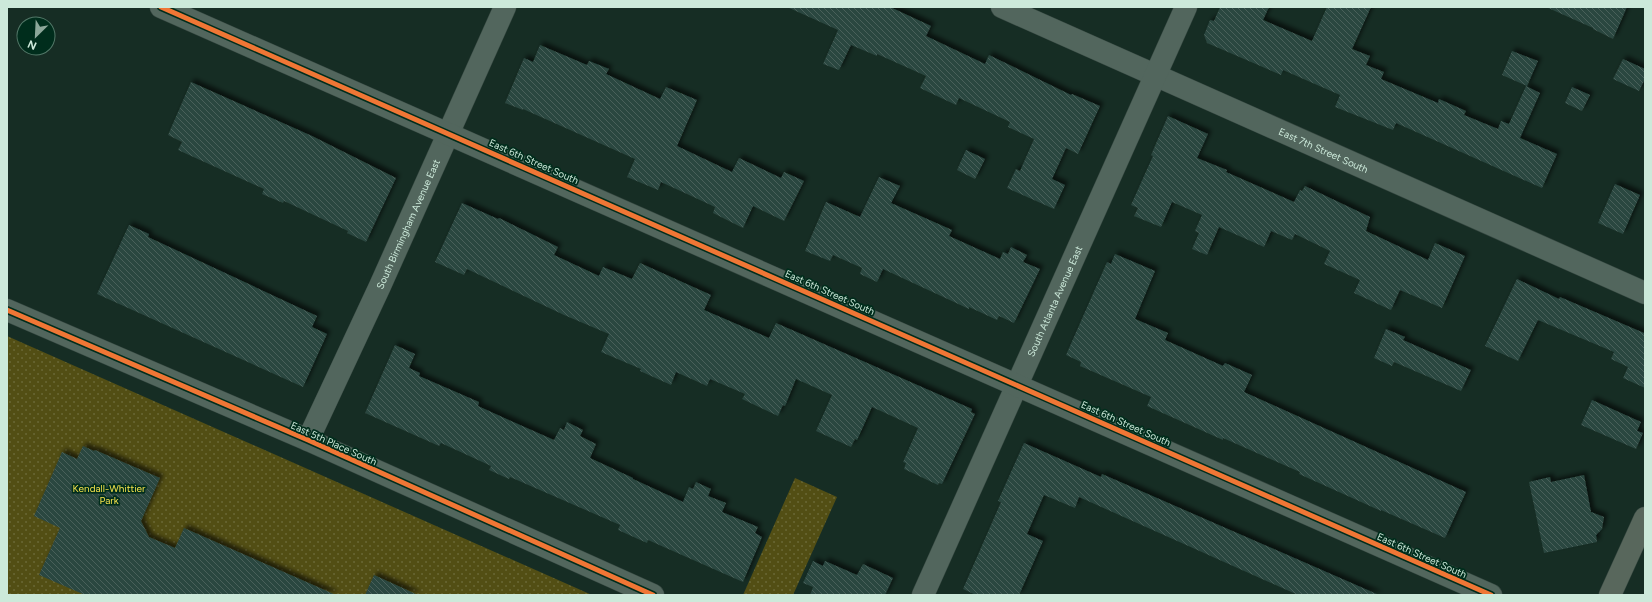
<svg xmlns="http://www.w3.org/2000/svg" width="1652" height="602" font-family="Figtree,sans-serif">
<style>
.green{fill:url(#green-dots)}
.building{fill:url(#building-back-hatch);filter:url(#shadow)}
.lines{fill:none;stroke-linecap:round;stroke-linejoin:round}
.minor-casing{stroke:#354740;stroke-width:23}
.tertiary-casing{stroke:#354740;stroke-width:23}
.secondary-casing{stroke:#354740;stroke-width:23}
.minor{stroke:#52665d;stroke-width:22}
.tertiary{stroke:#52665d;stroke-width:22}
.secondary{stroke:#58675c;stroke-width:22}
.cycleway-casing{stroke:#002d1c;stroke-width:8}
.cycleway{stroke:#f07635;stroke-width:5}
.labels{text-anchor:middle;stroke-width:3.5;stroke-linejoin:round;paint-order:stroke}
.street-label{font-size:10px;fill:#cce9da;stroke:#002d1c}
.park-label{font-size:10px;fill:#f4e24c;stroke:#002d1c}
</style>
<defs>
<pattern id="green-dots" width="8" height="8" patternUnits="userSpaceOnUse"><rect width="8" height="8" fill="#524e14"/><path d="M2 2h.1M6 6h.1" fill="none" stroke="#6a6836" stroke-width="1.8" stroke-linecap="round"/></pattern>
<pattern id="building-back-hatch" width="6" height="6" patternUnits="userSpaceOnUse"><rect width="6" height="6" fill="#2b463f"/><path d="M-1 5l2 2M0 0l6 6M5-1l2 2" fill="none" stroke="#49615a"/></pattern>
<filter id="shadow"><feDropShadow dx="3.5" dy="-3.5" stdDeviation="2" flood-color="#0009"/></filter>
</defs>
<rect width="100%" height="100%" fill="#162d24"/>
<path class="green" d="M 7,336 L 592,595 L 7,595 Z
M 795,478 L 837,497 L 793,595 L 743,595 Z"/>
<path class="building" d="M 787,7 L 890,7 L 931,26 L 926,36 L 985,64 L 989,55 L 1071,95 L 1072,94 L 1100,106 L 1078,154 L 1066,148 L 1052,179 L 1065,185 L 1054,209 L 1007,188 L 1016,169 L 1020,171 L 1034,139 L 1008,127 L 1010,122 L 959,98 L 956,105 L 920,88 L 926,76 L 877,54 L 877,56 L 851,45 L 839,70 L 823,64 L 838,30 Z
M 1220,7 L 1269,7 L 1263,20 L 1312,41 L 1327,7 L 1371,7 L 1352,49 L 1370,56 L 1366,65 L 1384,72 L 1381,79 L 1438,103 L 1439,99 L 1466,111 L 1464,115 L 1498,129 L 1501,121 L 1509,124 L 1526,86 L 1540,93 L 1520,138 L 1557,154 L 1542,188 L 1396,123 L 1393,130 L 1335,107 L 1340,95 L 1283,70 L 1281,75 L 1207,43 L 1204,35 L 1210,20 L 1214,21 Z
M 1546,7 L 1627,7 L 1613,39 L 1593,29 L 1593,28 Z
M 540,45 L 587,65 L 589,61 L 609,69 L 606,74 L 660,99 L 666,87 L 697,100 L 677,146 L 732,172 L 739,158 L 781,178 L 784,172 L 804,181 L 784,221 L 753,206 L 743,228 L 713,213 L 715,207 L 661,182 L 658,190 L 627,177 L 635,159 L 523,109 L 523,110 L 505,103 L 524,58 L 533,62 Z
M 1512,51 L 1538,61 L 1527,86 L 1502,75 Z
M 1623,59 L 1645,69 L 1645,79 L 1639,91 L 1613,79 Z
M 191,82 L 312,136 L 396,178 L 366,242 L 347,233 L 348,231 L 284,201 L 283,203 L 262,194 L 264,189 L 178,150 L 182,142 L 168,135 Z
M 1572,87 L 1590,95 L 1582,111 L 1565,103 Z
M 1168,116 L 1208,134 L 1197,158 L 1227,170 L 1226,172 L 1294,202 L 1300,190 L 1302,191 L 1305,186 L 1370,217 L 1366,231 L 1428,260 L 1435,243 L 1465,256 L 1442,308 L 1400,290 L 1391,310 L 1354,293 L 1360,280 L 1324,264 L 1330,251 L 1295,234 L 1292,240 L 1271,231 L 1264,247 L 1219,227 L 1207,255 L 1192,249 L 1199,233 L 1195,231 L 1202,215 L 1172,202 L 1161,227 L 1134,216 L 1138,208 L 1131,205 L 1153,156 L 1151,155 Z
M 966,150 L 985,159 L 975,179 L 957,170 Z
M 879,177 L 900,186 L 891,203 L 952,230 L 949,236 L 1000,259 L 1003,252 L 1008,254 L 1011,247 L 1027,255 L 1023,262 L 1040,269 L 1014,323 L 999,316 L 997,320 L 969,307 L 969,309 L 883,269 L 877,282 L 860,274 L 862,268 L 833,255 L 830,261 L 805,251 L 826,202 L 860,217 Z
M 1615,184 L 1640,195 L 1623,234 L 1598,223 Z
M 462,203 L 498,219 L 499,218 L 558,247 L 554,255 L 599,276 L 603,267 L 632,279 L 640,263 L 711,295 L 704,310 L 769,338 L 776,323 L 972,409 L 971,412 L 975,414 L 942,484 L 939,483 L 938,485 L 904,469 L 906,463 L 903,462 L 918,428 L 872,407 L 857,440 L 855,439 L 851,447 L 816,431 L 832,395 L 796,379 L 785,406 L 783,405 L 778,416 L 742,399 L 745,394 L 710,379 L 707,386 L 676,372 L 671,385 L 640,371 L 641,369 L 601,352 L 609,334 L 564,315 L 467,269 L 464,275 L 435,262 Z
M 129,225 L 149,234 L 148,237 L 317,316 L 312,327 L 327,334 L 303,387 L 97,294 Z
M 1115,254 L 1155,271 L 1135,319 L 1168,333 L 1165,340 L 1223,366 L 1225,363 L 1252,375 L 1244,392 L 1466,492 L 1445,538 L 1381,510 L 1381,511 L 1299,474 L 1300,472 L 1223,438 L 1223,440 L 1147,406 L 1151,397 L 1080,366 L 1081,362 L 1066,355 L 1107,262 L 1111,264 Z
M 1517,279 L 1559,299 L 1560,297 L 1644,333 L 1645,330 L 1645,388 L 1623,378 L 1628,367 L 1611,359 L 1614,352 L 1538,320 L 1518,361 L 1485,346 Z
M 1386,329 L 1405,337 L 1403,340 L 1471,370 L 1461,391 L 1394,362 L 1392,366 L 1374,358 Z
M 395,345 L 415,354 L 409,368 L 420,373 L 419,376 L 479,402 L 478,406 L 511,421 L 554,440 L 560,428 L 564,430 L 567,422 L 583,430 L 580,436 L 596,444 L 590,458 L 633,478 L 633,479 L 683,502 L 689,487 L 693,489 L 696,482 L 711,489 L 708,496 L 726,503 L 722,512 L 758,527 L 755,533 L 762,537 L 743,582 L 648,540 L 647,543 L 618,530 L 620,525 L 510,477 L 509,479 L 489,470 L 491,466 L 441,443 L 439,446 L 365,413 Z
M 1592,400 L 1641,422 L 1637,431 L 1643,433 L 1636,449 L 1581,425 Z
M 1024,443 L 1101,477 L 1102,474 L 1379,595 L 1298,595 L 1079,497 L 1075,508 L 1044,495 L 1027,534 L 1043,541 L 1019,595 L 976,595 L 963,589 L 1001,502 L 998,501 Z
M 83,446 L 94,451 L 95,450 L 160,478 L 141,521 L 149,537 L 175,548 L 184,528 L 336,595 L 85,595 L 39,575 L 60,528 L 34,516 L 62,452 L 77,459 Z
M 1584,475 L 1591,512 L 1604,517 L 1602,529 L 1596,535 L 1597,542 L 1544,553 L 1529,482 L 1550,477 L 1551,482 Z
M 813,561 L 823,566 L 825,561 L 857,575 L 863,564 L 893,578 L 885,595 L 810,595 L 813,587 L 803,583 Z
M 374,575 L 418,595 L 365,595 Z"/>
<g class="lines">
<g class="minor-casing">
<g id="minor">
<path id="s1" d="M 1002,7 L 1645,293"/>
<path d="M 7,310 L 308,440 L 653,595"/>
<path id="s2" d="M 308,440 L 380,286 L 505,7"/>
<path id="s3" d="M 923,595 L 1186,7"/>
</g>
</g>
<g class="tertiary-casing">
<path id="tertiary" d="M 161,7 L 1491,595"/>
</g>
<g class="secondary-casing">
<path id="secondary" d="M 1610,595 L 1645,518"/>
</g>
<use href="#minor" class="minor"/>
<use href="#tertiary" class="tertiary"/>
<use href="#secondary" class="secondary"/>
<g class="cycleway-casing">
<path id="cycleway" d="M 161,7 L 1491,595
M 7,310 L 308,440 L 653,595"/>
</g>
<use href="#cycleway" class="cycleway"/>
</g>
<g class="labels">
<g class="street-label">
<text dy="4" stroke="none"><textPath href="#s1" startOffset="352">East 7th Street South</textPath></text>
<text transform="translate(534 161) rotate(24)" y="4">East 6th Street South</text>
<text dy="4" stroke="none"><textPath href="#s2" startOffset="238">South Birmingham Avenue East</textPath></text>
<text transform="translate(830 292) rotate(24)" y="4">East 6th Street South</text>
<text dy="4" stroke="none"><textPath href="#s3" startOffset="322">South Atlanta Avenue East</textPath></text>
<text transform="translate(1126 423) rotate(24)" y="4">East 6th Street South</text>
<text transform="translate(334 443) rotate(24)" y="4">East 5th Place South</text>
<text transform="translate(1422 555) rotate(24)" y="4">East 6th Street South</text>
</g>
<g class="park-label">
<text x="109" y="492">Kendall-Whittier<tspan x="109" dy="12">Park</tspan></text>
</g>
</g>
<rect width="1652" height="602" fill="none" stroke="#cce9da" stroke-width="16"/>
<g transform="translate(36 36) rotate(204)"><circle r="19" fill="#002d1c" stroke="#527868"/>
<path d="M0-3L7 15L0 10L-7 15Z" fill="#8ca79a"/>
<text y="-6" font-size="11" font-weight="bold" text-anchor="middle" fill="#cce9da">N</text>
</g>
</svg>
